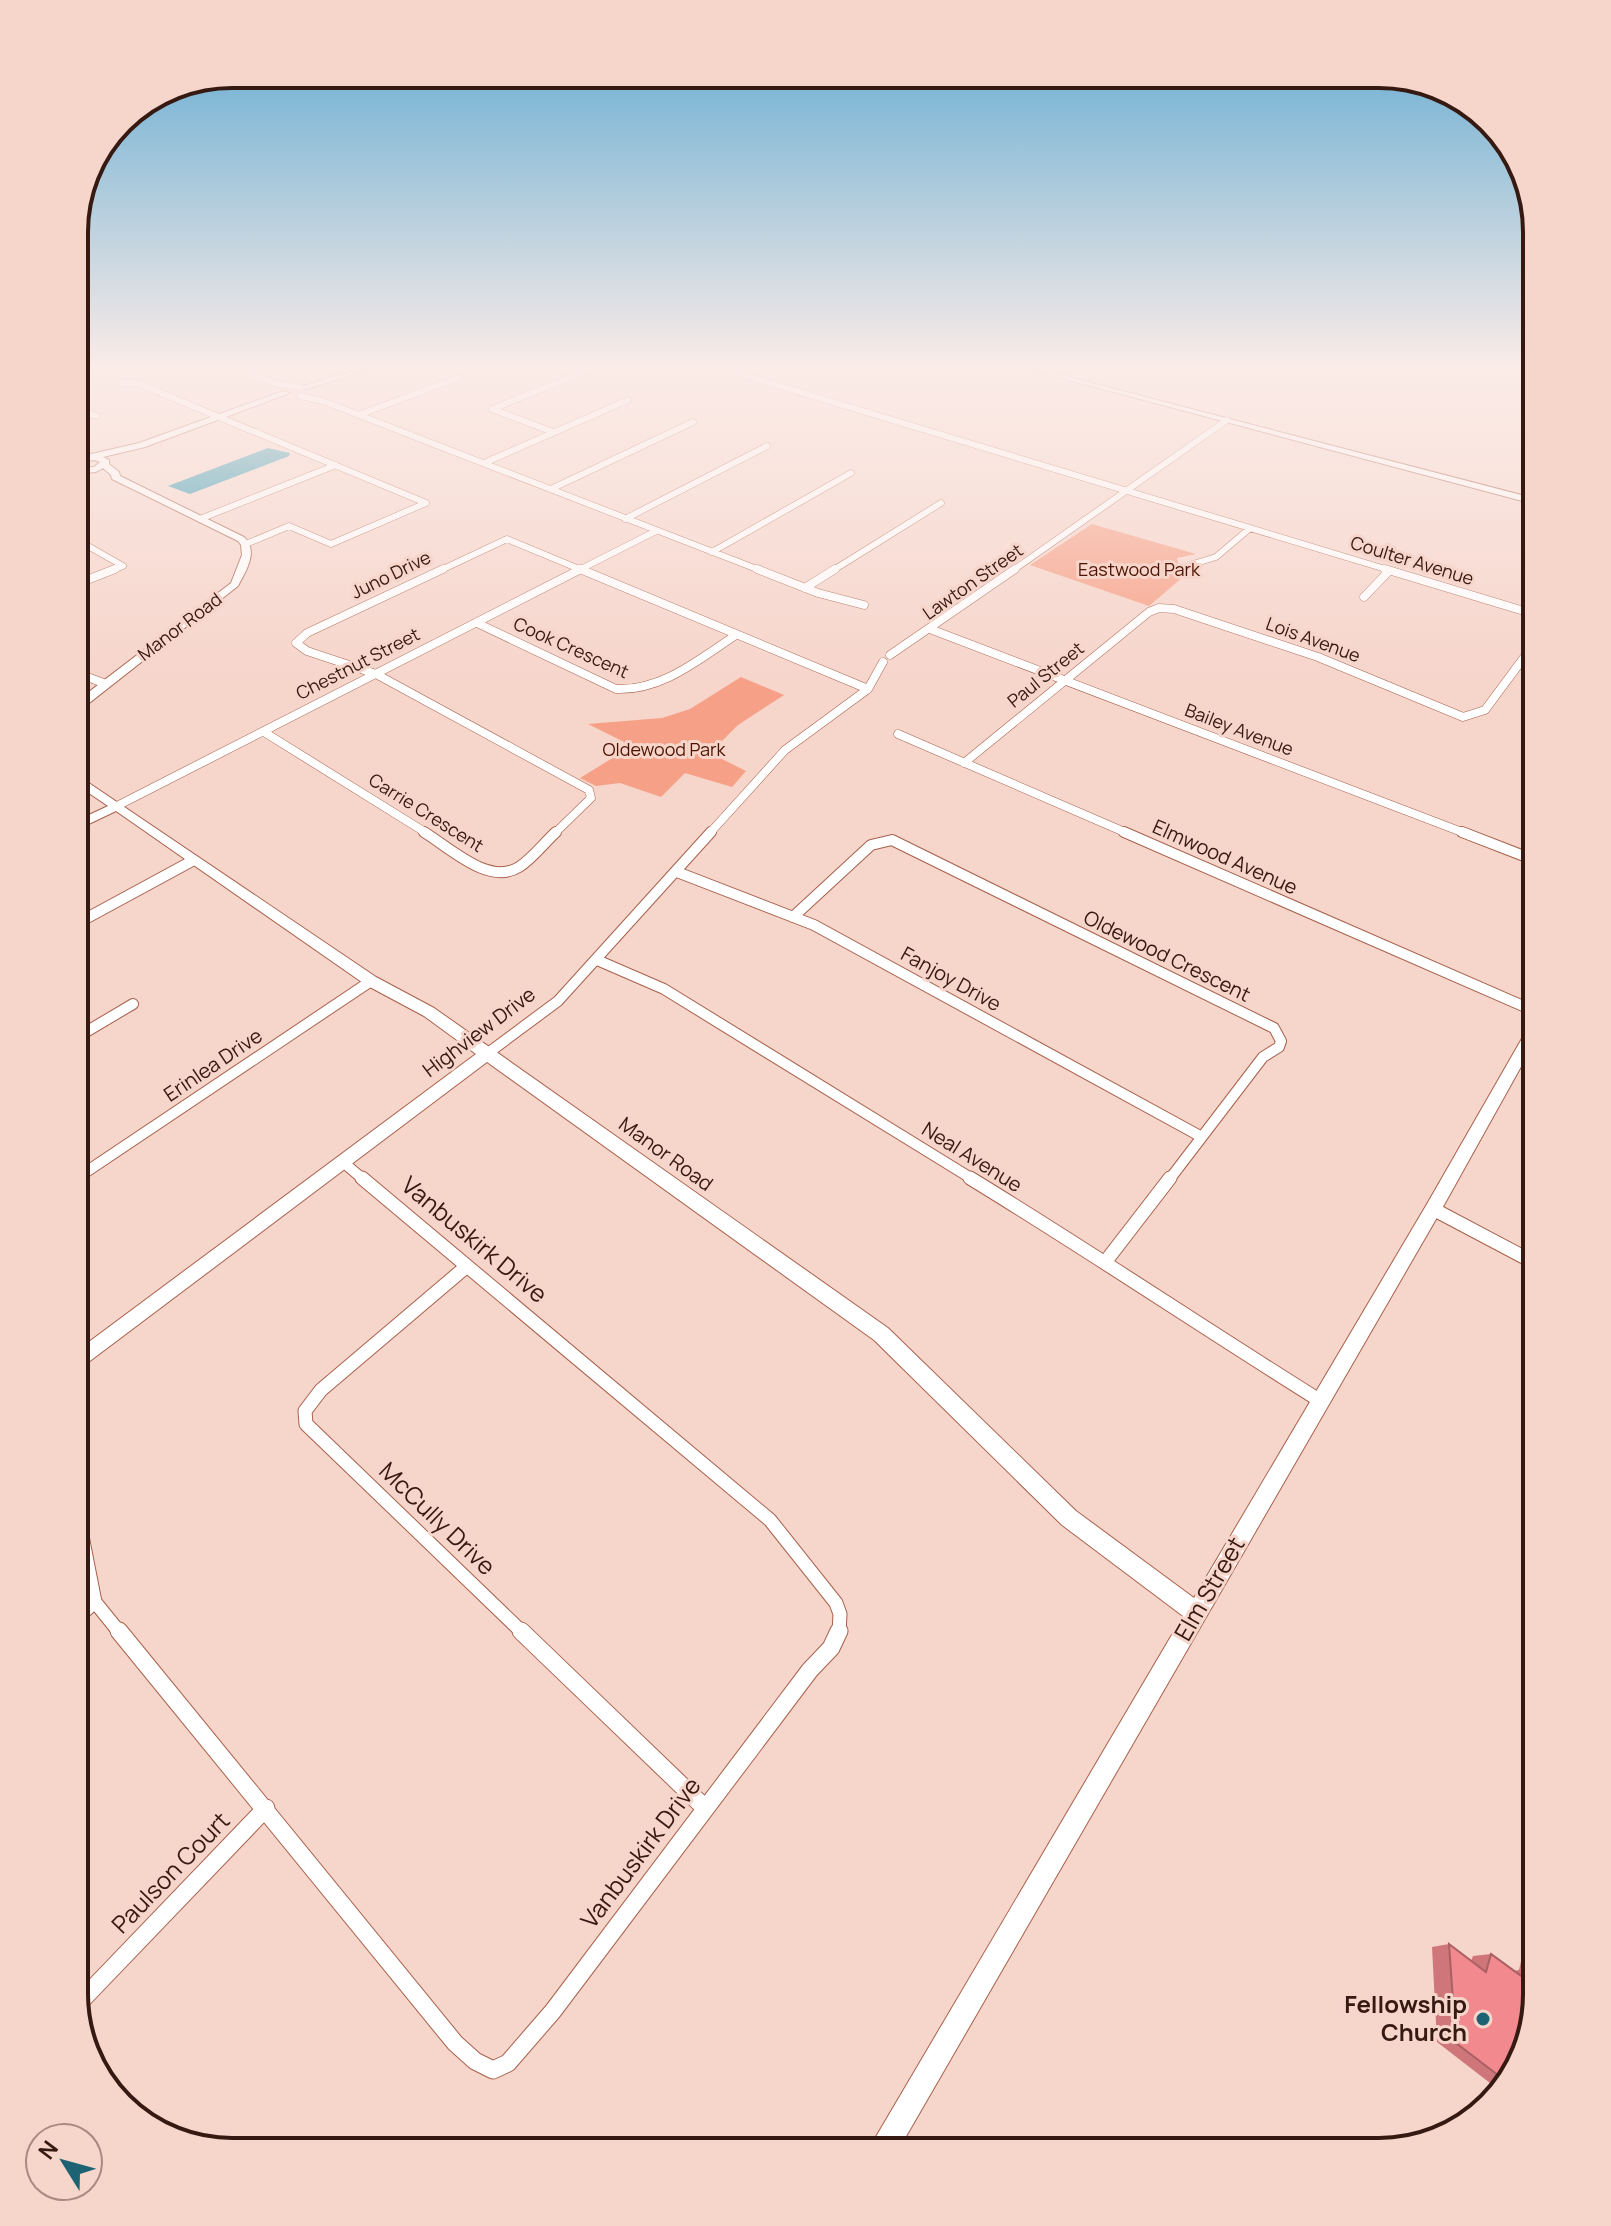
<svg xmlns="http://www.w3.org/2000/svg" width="1611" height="2226" font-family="Manrope,sans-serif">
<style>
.green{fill:#f6a187}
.water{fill:#2493ad}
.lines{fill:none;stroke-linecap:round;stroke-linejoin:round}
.street-far4-casing{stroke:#a8614b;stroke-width:7}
.street-far3-casing{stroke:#a8614b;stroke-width:9}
.street-far2-casing{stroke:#a8614b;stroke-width:12}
.street-far1-casing{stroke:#a8614b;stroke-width:15}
.street-casing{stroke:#a8614b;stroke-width:19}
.secondary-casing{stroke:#a8614b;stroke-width:2}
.street-far4{stroke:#fff;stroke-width:6}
.street-far3{stroke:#fff;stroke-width:8}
.street-far2{stroke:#fff;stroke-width:10}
.street-far1{stroke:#fff;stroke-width:13}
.street{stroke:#fff;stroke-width:17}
.secondary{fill:#fff;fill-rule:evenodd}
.wall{fill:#cf767a}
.building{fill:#f1898e;stroke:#a96063;stroke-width:2}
.poi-dot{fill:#1e6374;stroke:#f6d5cb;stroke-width:3}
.labels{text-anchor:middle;stroke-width:6;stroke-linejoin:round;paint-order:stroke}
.far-street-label{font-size:18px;fill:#361911;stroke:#f6d5cb}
.far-park-label{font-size:18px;fill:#4e1200;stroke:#f6d5cb}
.street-label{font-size:20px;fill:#361911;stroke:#f6d5cb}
.near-street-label{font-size:24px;fill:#361911;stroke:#f6d5cb}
.near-poi-label{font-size:24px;font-weight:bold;fill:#361911;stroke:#f6d5cb;text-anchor:end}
.rim{fill:none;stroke:#361911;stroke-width:4}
</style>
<rect width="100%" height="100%" fill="#f6d5cb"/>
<path class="green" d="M 1092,524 L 1196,554 L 1177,558 L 1179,566 L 1190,571 L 1149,606 L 1030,565 Z
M 741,677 L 784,695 L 738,725 L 710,753 L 746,771 L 732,787 L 685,773 L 661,797 L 620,783 L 596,786 L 580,778 L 632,746 L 588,724 L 662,718 L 690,709 Z"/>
<path class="water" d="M 268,448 L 290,453 L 289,456 L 190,494 L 168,486 Z"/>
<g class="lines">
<g class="street-far4-casing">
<path id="street-far4" d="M 239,370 L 277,384 L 300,387
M 727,370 L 1392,571
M 121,383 L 137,383 L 426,503 L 331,544 L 289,526 L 246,544
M 300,396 L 323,401 L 762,571
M 74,410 L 97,416
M 358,415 L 458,378
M 553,432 L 492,409 L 589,370
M 484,463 L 628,400
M 551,489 L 693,422
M 200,519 L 336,465
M 625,519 L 767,446
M 74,538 L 123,566 L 110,571
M 712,552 L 851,473
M 1193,564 L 1216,557 L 1249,529
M 439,571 L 507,539 L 584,571
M 577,571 L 656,531
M 832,571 L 941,503
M 1012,571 L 1227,420"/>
</g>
<g class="street-far3-casing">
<path id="street-far3" d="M 443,569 L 307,633 L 296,643 L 307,651 L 376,674 L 589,790 L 591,798 L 554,834
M 580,569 L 868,689 L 785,750 L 709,834
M 757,569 L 818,593 L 864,605
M 1385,569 L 1537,615
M 74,585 L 115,569
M 805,588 L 835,569
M 1364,597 L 1389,571
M 477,623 L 616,689 C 662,691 699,659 736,635
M 930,629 L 1467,834
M 890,655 L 1015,569
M 74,672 L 106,684
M 868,689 L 883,662
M 264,732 L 428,834
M 898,734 L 1129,834
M 964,763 L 1149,612 L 1159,608 L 1174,609 L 1318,657 L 1463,717 L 1485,710 L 1537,640
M 115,807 L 581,569"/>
</g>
<g class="street-far2-casing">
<path id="street-far2" d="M 424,832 C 450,848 489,886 519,867 C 532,859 544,843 556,832
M 1124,832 L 1537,1012
M 1462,832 L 1537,861
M 677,872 L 814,925 L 1200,1136
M 793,917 L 871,845 L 892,840 L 1274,1028 L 1281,1041 L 1279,1047 L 1263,1057 L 1169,1180
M 74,925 L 192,861
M 597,960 L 664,989 L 974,1180
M 74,1039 L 133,1004
M 488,1053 L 558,1001 L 711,832
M 343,1162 L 364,1180
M 74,1180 L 371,981"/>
</g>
<g class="street-far1-casing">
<path id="street-far1" d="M 362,1178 L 770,1520 L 836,1603 L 840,1614 L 839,1633
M 970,1178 C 1088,1250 1202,1327 1319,1400
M 74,1180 L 77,1178
M 1433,1209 L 1537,1264
M 1106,1261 L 1170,1178
M 467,1266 L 321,1390 L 305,1411 L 306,1424 L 523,1633
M 74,1495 L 95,1602 L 120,1633
M 74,1620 L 95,1602"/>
</g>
<g class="street-casing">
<path id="street" d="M 119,1631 L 455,2043 L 475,2061 L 493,2070 L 508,2063 L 553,2011 L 810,1670 L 831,1648 L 839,1631
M 521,1631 L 704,1807
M 77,2005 L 266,1808"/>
</g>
<g class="secondary-casing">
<path id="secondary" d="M 357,370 L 367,370 L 307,389 L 300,387 Z
M 1031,370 L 1042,370 L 1537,499 L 1537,505 Z
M 283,391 L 290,393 L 145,447 L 103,457 L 109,460 L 109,464 L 119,472 L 120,476 L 244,537 C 259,551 246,571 238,586 L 74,715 L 74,706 L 90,691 L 231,583 L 242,555 L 241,545 L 238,541 L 112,479 L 111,475 L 103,468 L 96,472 L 74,474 L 74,468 L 94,467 L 100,462 L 94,460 L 74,463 L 74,458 L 139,443 Z
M 74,773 L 376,977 L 434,1008 L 888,1328 L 1076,1511 L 1194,1598 L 1427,1204 L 1532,1021 L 1537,1020 L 1537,1038 L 1439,1214 L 897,2152 L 867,2152 L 1183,1616 L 1062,1525 L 874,1340 L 487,1062 L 74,1373 L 74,1353 L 476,1054 L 424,1016 L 366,985 L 116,811 L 74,831 L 74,822 L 108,806 L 74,783 Z"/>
</g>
<use href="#street-far4" class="street-far4"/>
<use href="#street-far3" class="street-far3"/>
<use href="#street-far2" class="street-far2"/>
<use href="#street-far1" class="street-far1"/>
<use href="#street" class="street"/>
<use href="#secondary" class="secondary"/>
</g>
<path class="wall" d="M 1449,1944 L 1471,1961 L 1473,1956 L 1491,1954 L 1514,1971 L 1519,1970 L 1522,1957 L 1537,1956 L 1537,1995 L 1516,2073 L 1499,2090 L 1437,2042 L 1432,1947 Z"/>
<path class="building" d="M 1449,1944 L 1486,1972 L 1491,1954 L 1528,1981 L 1531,1970 L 1537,1974 L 1537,1995 L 1516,2073 L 1507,2082 L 1456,2043 Z"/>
<linearGradient id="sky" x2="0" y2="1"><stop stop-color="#59a7d0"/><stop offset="0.54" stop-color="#fbece8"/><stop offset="1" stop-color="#fbece8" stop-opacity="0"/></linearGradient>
<rect width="1611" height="681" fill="url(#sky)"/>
<circle class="poi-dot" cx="1483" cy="2019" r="8"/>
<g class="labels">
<g class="far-street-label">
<text transform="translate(1412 561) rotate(17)" y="6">Coulter Avenue</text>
<text transform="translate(391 575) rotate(-26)" y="6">Juno Drive</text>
<text transform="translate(973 582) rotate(-35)" y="6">Lawton Street</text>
<text transform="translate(180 627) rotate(-37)" y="6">Manor Road</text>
<text transform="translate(1313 640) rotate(20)" y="6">Lois Avenue</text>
<text transform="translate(571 648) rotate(24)" y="6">Cook Crescent</text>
<text transform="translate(358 664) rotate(-27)" y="6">Chestnut Street</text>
<text transform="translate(1046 675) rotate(-39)" y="6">Paul Street</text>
<text transform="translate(1239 730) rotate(21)" y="6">Bailey Avenue</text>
<text transform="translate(426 813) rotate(32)" y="6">Carrie Crescent</text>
</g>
<g class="far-park-label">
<text x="1139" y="576">Eastwood Park</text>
<text x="664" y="756">Oldewood Park</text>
</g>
<g class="street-label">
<text transform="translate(1225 857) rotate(24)" y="7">Elmwood Avenue</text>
<text transform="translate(1167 956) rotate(26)" y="7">Oldewood Crescent</text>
<text transform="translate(951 979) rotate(29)" y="7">Fanjoy Drive</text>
<text transform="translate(479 1032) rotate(-37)" y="7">Highview Drive</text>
<text transform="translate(213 1065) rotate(-34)" y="7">Erinlea Drive</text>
<text transform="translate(666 1154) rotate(36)" y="7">Manor Road</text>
<text transform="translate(972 1157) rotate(32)" y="7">Neal Avenue</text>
</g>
<g class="near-street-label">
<text transform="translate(474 1240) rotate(40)" y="8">Vanbuskirk Drive</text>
<text transform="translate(437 1519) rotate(44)" y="8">McCully Drive</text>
<text transform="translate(1210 1589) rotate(-60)" y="8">Elm Street</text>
<text transform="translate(641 1853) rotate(-53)" y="8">Vanbuskirk Drive</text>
<text transform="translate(171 1873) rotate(-46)" y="8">Paulson Court</text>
</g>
<g class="near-poi-label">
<text x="1467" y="2013">Fellowship<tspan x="1467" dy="28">Church</tspan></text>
</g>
</g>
<path d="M0 0H1611V2226H0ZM232 88H1379A144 144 0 0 1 1523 232V1994A144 144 0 0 1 1379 2138H232A144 144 0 0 1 88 1994V232A144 144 0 0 1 232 88Z" fill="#f6d5cb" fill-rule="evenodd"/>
<path class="rim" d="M232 88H1379A144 144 0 0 1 1523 232V1994A144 144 0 0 1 1379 2138H232A144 144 0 0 1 88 1994V232A144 144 0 0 1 232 88Z"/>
<g transform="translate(64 2162) rotate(307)"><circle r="38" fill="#f6d5cb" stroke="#a98a81" stroke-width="2"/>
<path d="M0-6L14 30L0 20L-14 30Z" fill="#1e6374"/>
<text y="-12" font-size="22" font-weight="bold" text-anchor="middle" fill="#361911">N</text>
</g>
</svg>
